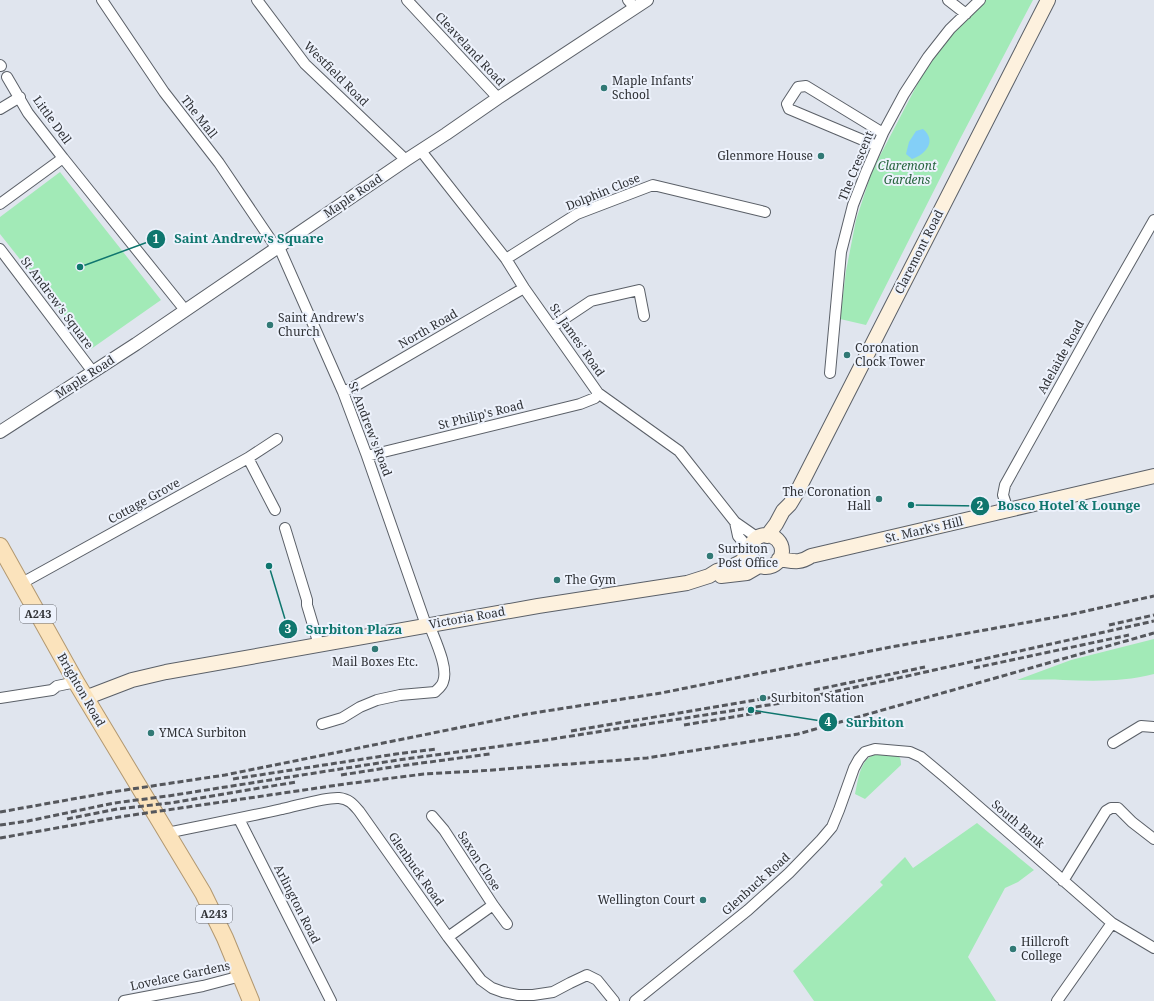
<svg xmlns="http://www.w3.org/2000/svg" width="1154" height="1001" font-family="'Noto Serif',serif">
<style>
.green{fill:#a2eab7}
.water{fill:#83cff7}
.lines{fill:none;stroke-linecap:round;stroke-linejoin:round}
.minor-casing{stroke:#5b6068;stroke-width:12}
.tertiary-casing{stroke:#5b6068;stroke-width:14}
.secondary-casing{stroke:#5b6068;stroke-width:16}
.primary-casing{stroke:#b29870;stroke-width:18}
.minor{stroke:#fff;stroke-width:10}
.tertiary{stroke:#fff;stroke-width:12}
.secondary{stroke:#fdf1de;stroke-width:14}
.primary{stroke:#fbe3bc;stroke-width:16}
.rail{stroke:#55575c;stroke-width:3;stroke-dasharray:6 3;stroke-linecap:butt}
.poi-dot{fill:#317975;stroke:#edf2fc;stroke-width:1.5}
.labels{text-anchor:middle;stroke-width:4;stroke-linejoin:round;paint-order:stroke}
.shield{fill:#edf2fc;stroke:#686b71;stroke-width:1}
.shield-label{font-size:11px;font-weight:bold;fill:#2f3135}
.street-label{font-size:12px;fill:#2f3135;stroke:#edf2fc}
.poi-label{font-size:12px;fill:#2f3135;stroke:#edf2fc;text-anchor:start}
.park-label{font-size:12px;font-style:italic;fill:#28653f;stroke:#edf2fc}
.leader{fill:none;stroke:#0f766e;stroke-width:1.5}
.callout-dot{fill:#0f766e;stroke:#edf2fc;stroke-width:1.5}
.mark-label{font-size:12px;text-anchor:middle;font-weight:bold;fill:#fff}
.callout-label{font-size:13px;text-anchor:middle;font-weight:bold;fill:#0f766e;stroke:#edf2fc;stroke-width:4;stroke-linejoin:round;paint-order:stroke}
</style>
<rect width="100%" height="100%" fill="#e0e5ee"/>
<path class="green" d="M 985,0 L 1033,0 L 960,139 L 866,325 L 840,319 L 846,271 L 856,220 L 872,171 L 932,56 Z
M 60,172 L 161,300 L 91,349 L 0,234 L 0,217 Z
M 1154,639 L 1154,674 C 1124,682 1093,681 1063,680 C 1047,679 1032,680 1017,680 L 1071,660 Z
M 889,753 C 898,755 901,755 901,765 L 865,799 L 855,794 C 858,780 860,758 876,754 C 880,753 885,754 889,753 Z
M 977,823 L 1034,870 L 1018,882 L 1005,888 L 968,957 L 996,1001 L 814,1001 L 793,971 L 883,885 L 880,882 L 905,857 L 913,868 Z"/>
<path class="water" d="M 923,129 C 937,141 926,154 912,159 L 906,154 L 909,142 L 916,131 Z"/>
<g class="lines">
<g class="minor-casing">
<path id="minor" d="M 102,0 L 164,92 L 219,163 L 273,243 L 279,247 L 343,392 L 367,456 L 426,625
M 257,0 L 305,64 L 406,160
M 407,0 L 498,98
M 628,0 L 635,8
M 948,0 L 966,14
M 0,65 L 1,66
M 7,77 L 28,113 L 63,158
M 0,109 L 20,97
M 877,146 L 789,109 L 787,104 L 798,87 L 806,86 L 883,133
M 421,151 L 506,259 L 524,288 L 598,393 L 679,451 L 735,522 L 758,538
M 0,204 L 63,158 L 185,310
M 0,249 L 93,372
M 506,259 L 577,214 L 653,185 L 765,212
M 552,327 L 591,301 L 639,290 L 644,316
M 830,373 L 841,252 L 853,205 L 866,172 L 883,133 L 904,94 L 928,57 L 950,29 L 980,0
M 343,392 L 352,388 L 524,288
M 367,456 L 580,404 L 595,398 L 598,393
M 248,458 L 275,510
M 1008,510 L 1003,495 L 1005,485 L 1098,318 L 1154,220
M 735,522 L 738,536 L 750,550
M 285,528 L 307,600 L 307,605 L 319,645
M 22,583 L 248,458 L 277,439
M 0,698 L 52,690 L 57,686 L 76,682
M 322,724 L 342,718 L 360,707 L 377,700 L 400,695 L 435,692 C 438,689 442,686 443,682 C 449,668 434,638 429,624
M 1113,743 L 1141,726 L 1154,727
M 432,816 L 444,830 L 493,905 L 448,937
M 239,819 L 331,1001
M 167,833 C 205,825 243,818 282,809 C 297,806 325,797 339,798 C 349,799 353,804 359,811 L 448,937 L 481,980 L 492,988 L 503,992 L 518,995 L 533,995 L 553,992 L 570,983 L 587,975 L 597,980 L 614,1001
M 1063,881 L 1106,811 L 1111,808 L 1118,808 L 1132,822 L 1154,839
M 493,905 L 507,924
M 124,1001 L 203,986 L 241,976
M 635,1001 L 748,910 L 789,873 L 821,840 L 832,827 L 839,810 L 854,768 L 859,759 L 865,752 L 875,749 L 910,752 L 921,757 L 946,778 L 1112,923 L 1154,948
M 1057,1001 L 1112,923"/>
</g>
<g class="tertiary-casing">
<path id="tertiary" d="M 0,432 L 136,344 L 406,160 L 446,134 L 498,98 L 647,0"/>
</g>
<g class="secondary-casing">
<path id="secondary" d="M750 551a16 16 0 1 1 32 0a16 16 0 1 1-32 0Z
M 767,536 L 776,524 L 783,511 L 790,504 L 796,494 L 1048,0
M 779,559 C 793,561 799,564 811,556 L 1154,476
M 721,576 L 747,573 L 759,566
M 85,698 L 132,680 L 166,672 L 538,606 L 687,583 L 709,576 L 717,571 L 731,567 L 741,562 L 750,552"/>
</g>
<g class="primary-casing">
<path id="primary" d="M 0,546 L 76,682 L 203,893 L 225,938 L 251,1001"/>
</g>
<use href="#minor" class="minor"/>
<use href="#tertiary" class="tertiary"/>
<use href="#secondary" class="secondary"/>
<use href="#primary" class="primary"/>
<path class="rail" d="M 1109,625 L 1154,615
M 974,668 L 1129,635
M 814,690 L 925,667
M 684,725 L 763,712
M 571,731 L 792,694
M 341,775 L 399,766 L 490,754
M 233,779 L 396,754 L 436,749
M 0,812 L 112,792 L 225,775 L 527,714 L 661,693 L 891,647 L 1068,615 L 1154,596
M 67,819 L 117,809 L 170,803 L 296,782
M 0,825 L 28,821 L 114,803 L 168,796 L 398,760 L 546,740 L 781,703 L 894,679 L 1154,621
M 0,838 L 119,817 L 345,784 L 424,774 L 479,771 L 647,758 L 798,734 L 1154,633"/>
</g>
<g class="poi-dot">
<circle cx="604" cy="88" r="4"/>
<circle cx="821" cy="156" r="4"/>
<circle cx="270" cy="325" r="4"/>
<circle cx="847" cy="355" r="4"/>
<circle cx="879" cy="499" r="4"/>
<circle cx="710" cy="556" r="4"/>
<circle cx="557" cy="580" r="4"/>
<circle cx="375" cy="649" r="4"/>
<circle cx="763" cy="698" r="4"/>
<circle cx="151" cy="733" r="4"/>
<circle cx="703" cy="900" r="4"/>
<circle cx="1013" cy="949" r="4"/>
</g>
<g class="labels">
<g class="shield">
<rect x="20" y="605" width="36" height="18" rx="3"/>
<rect x="196" y="905" width="36" height="18" rx="3"/>
</g>
<g class="shield-label">
<text x="38" y="618">A243</text>
<text x="214" y="918">A243</text>
</g>
<g class="street-label">
<text transform="translate(470 49) rotate(47)" y="4">Cleaveland Road</text>
<text transform="translate(336 74) rotate(45)" y="4">Westfield Road</text>
<text transform="translate(199 117) rotate(52)" y="4">The Mall</text>
<text transform="translate(52 120) rotate(54)" y="4">Little Dell</text>
<text transform="translate(856 166) rotate(-68)" y="4">The Crescent</text>
<text transform="translate(603 192) rotate(-22)" y="4">Dolphin Close</text>
<text transform="translate(353 196) rotate(-34)" y="4">Maple Road</text>
<text transform="translate(919 252) rotate(-63)" y="4">Claremont Road</text>
<text transform="translate(57 303) rotate(53)" y="4">St Andrew's Square</text>
<text transform="translate(428 329) rotate(-30)" y="4">North Road</text>
<text transform="translate(577 340) rotate(55)" y="4">St. James' Road</text>
<text transform="translate(1061 357) rotate(-61)" y="4">Adelaide Road</text>
<text transform="translate(85 377) rotate(-33)" y="4">Maple Road</text>
<text transform="translate(481 415) rotate(-14)" y="4">St Philip's Road</text>
<text transform="translate(370 429) rotate(69)" y="4">St Andrew's Road</text>
<text transform="translate(144 501) rotate(-29)" y="4">Cottage Grove</text>
<text transform="translate(924 530) rotate(-13)" y="4">St. Mark's Hill</text>
<text transform="translate(467 618) rotate(-10)" y="4">Victoria Road</text>
<text transform="translate(81 690) rotate(60)" y="4">Brighton Road</text>
<text transform="translate(1018 824) rotate(41)" y="4">South Bank</text>
<text transform="translate(479 861) rotate(57)" y="4">Saxon Close</text>
<text transform="translate(416 869) rotate(55)" y="4">Glenbuck Road</text>
<text transform="translate(756 884) rotate(-42)" y="4">Glenbuck Road</text>
<text transform="translate(297 904) rotate(63)" y="4">Arlington Road</text>
<text transform="translate(180 976) rotate(-12)" y="4">Lovelace Gardens</text>
</g>
<g class="poi-label">
<text x="612" y="85">Maple Infants'<tspan x="612" dy="14">School</tspan></text>
<text x="813" y="160" text-anchor="end">Glenmore House</text>
<text x="278" y="322">Saint Andrew's<tspan x="278" dy="14">Church</tspan></text>
<text x="855" y="352">Coronation<tspan x="855" dy="14">Clock Tower</tspan></text>
<text x="871" y="496" text-anchor="end">The Coronation<tspan x="871" dy="14">Hall</tspan></text>
<text x="718" y="553">Surbiton<tspan x="718" dy="14">Post Office</tspan></text>
<text x="565" y="584">The Gym</text>
<text x="375" y="666" text-anchor="middle">Mail Boxes Etc.</text>
<text x="771" y="702">Surbiton Station</text>
<text x="159" y="737">YMCA Surbiton</text>
<text x="695" y="904" text-anchor="end">Wellington Court</text>
<text x="1021" y="946">Hillcroft<tspan x="1021" dy="14">College</tspan></text>
</g>
<g class="park-label">
<text x="907" y="170">Claremont<tspan x="907" dy="14">Gardens</tspan></text>
</g>
</g>
<path class="leader" d="M80 267L156 239M911 505L980 506M269 566L288 629M751 710L828 722"/>
<g class="callout-dot">
<circle cx="80" cy="267" r="4"/>
<circle cx="911" cy="505" r="4"/>
<circle cx="269" cy="566" r="4"/>
<circle cx="751" cy="710" r="4"/>
<circle cx="156" cy="239" r="10"/>
<circle cx="980" cy="506" r="10"/>
<circle cx="288" cy="629" r="10"/>
<circle cx="828" cy="722" r="10"/>
</g>
<g class="mark-label">
<text x="156" y="243">1</text>
<text x="980" y="510">2</text>
<text x="288" y="633">3</text>
<text x="828" y="726">4</text>
</g>
<g class="callout-label">
<text x="249" y="243">Saint Andrew's Square</text>
<text x="1069" y="510">Bosco Hotel &amp; Lounge</text>
<text x="354" y="634">Surbiton Plaza</text>
<text x="875" y="727">Surbiton</text>
</g>
</svg>
